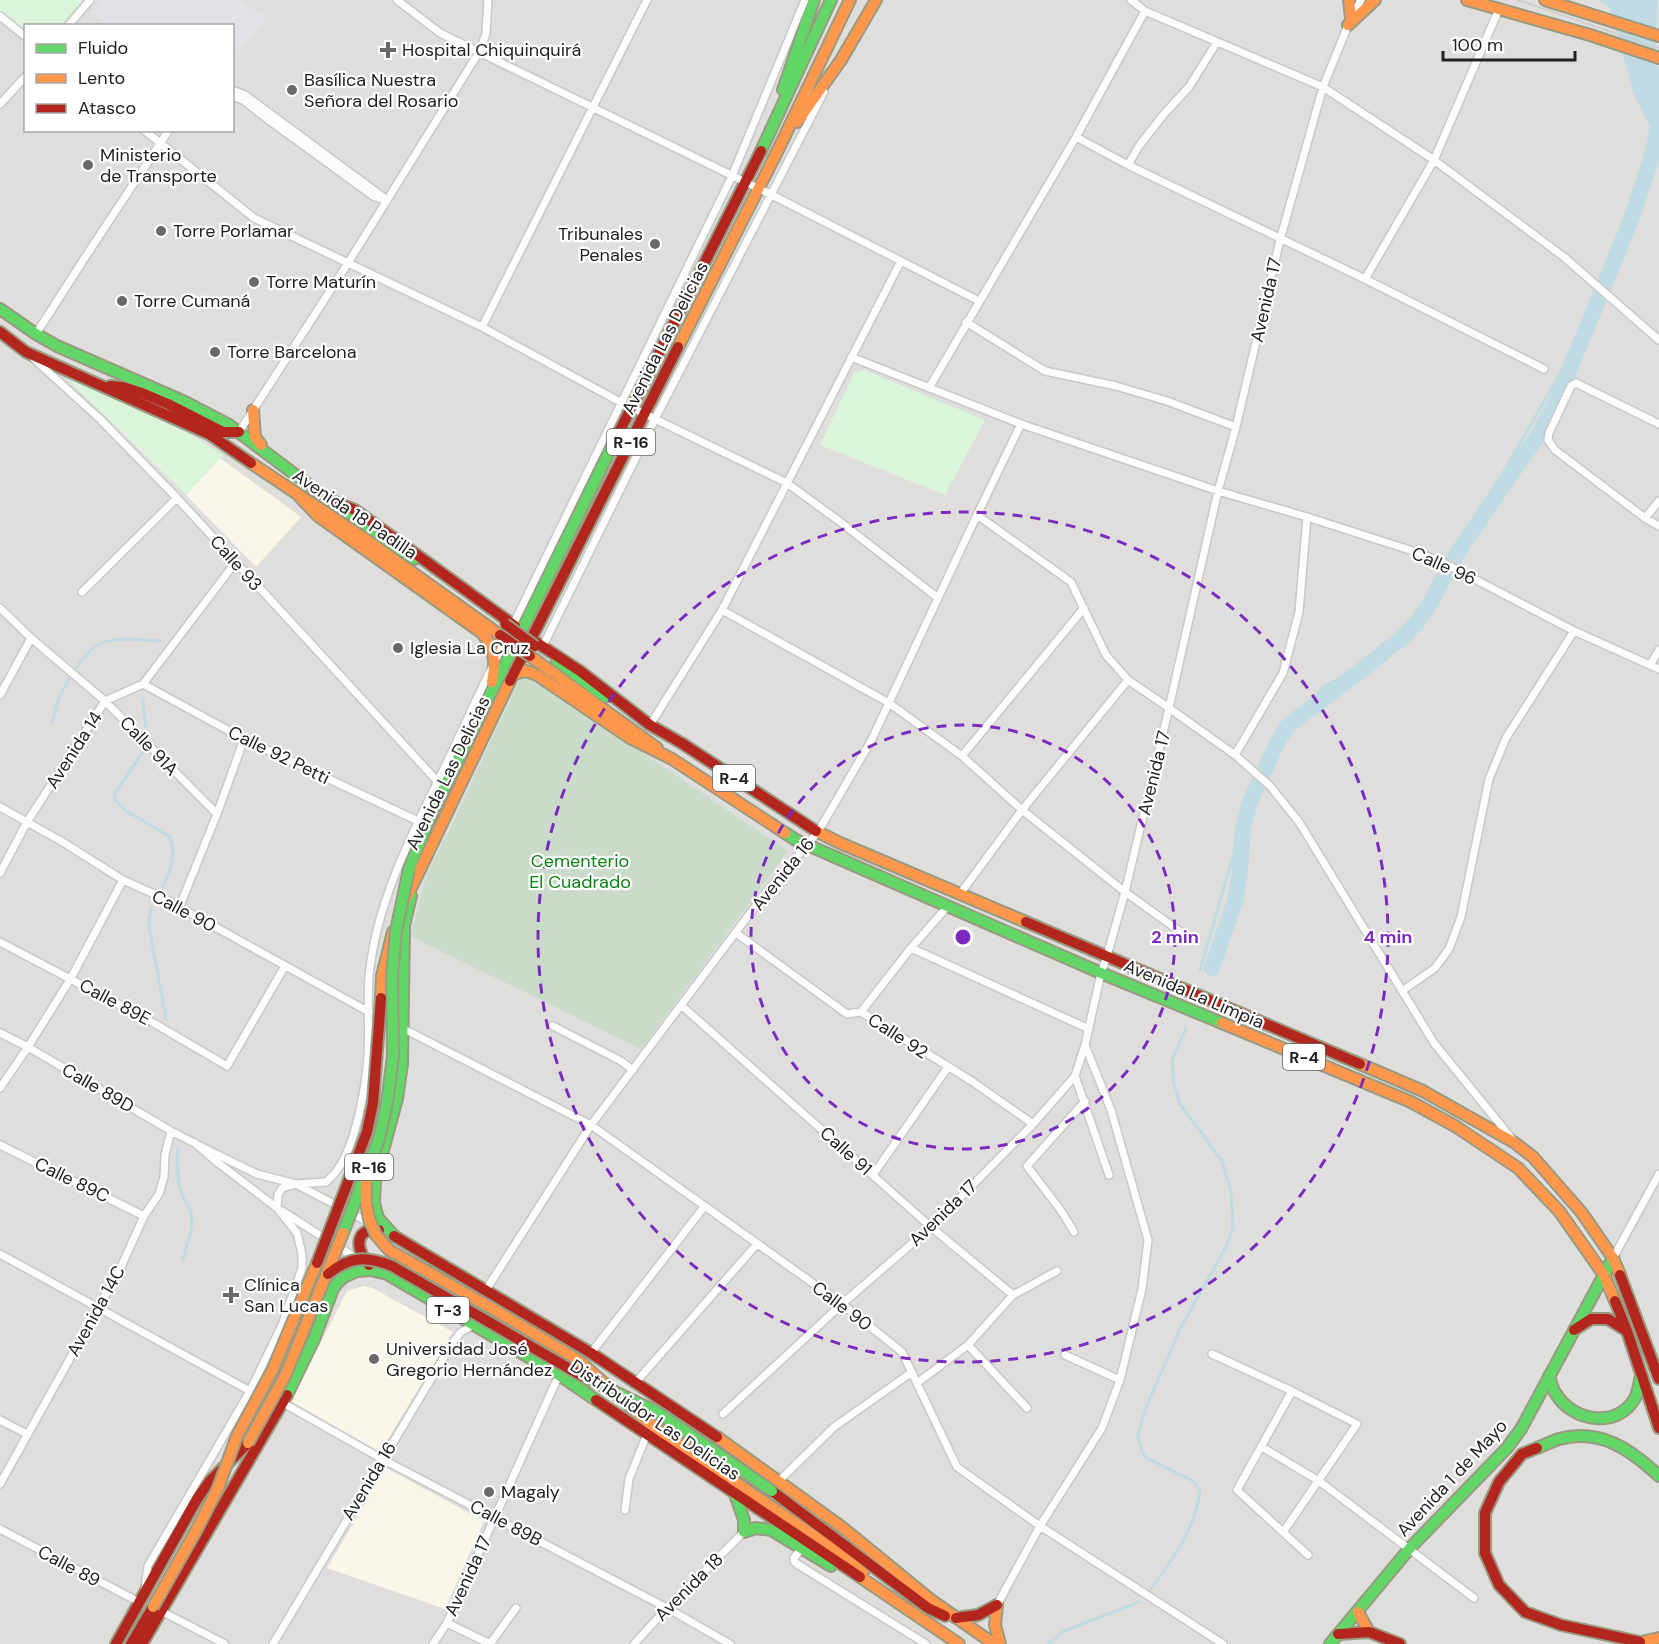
<svg xmlns="http://www.w3.org/2000/svg" width="1659" height="1644" font-family="'DM Sans',sans-serif">
<style>
.residential{fill:#dfdedc;fill-rule:evenodd}
.education{fill:#f8f7e8}
.cemetery{fill:#cadbca}
.park{fill:#daf5da}
.parking{fill:#e0dfde}
.plaza{fill:#e2e1e5}
.water{fill:#bfdbe3}
.lines{fill:none;stroke-linecap:round;stroke-linejoin:round}
.stream{stroke:#bfdbe3;stroke-width:3}
.river{stroke:#bfdbe3;stroke-width:16}
.street-casing{stroke:#c9c8c7;stroke-width:10}
.fast-casing{stroke:#999a82;stroke-width:14}
.slow-casing{stroke:#999a82;stroke-width:14}
.jam-casing{stroke:#999a82;stroke-width:14}
.street{stroke:#fdfcfc;stroke-width:7}
.fast{stroke:#63d668;stroke-width:10}
.slow{stroke:#ff974d;stroke-width:10}
.jam{stroke:#b3261e;stroke-width:10}
.tram{stroke:#ccc;stroke-width:1.5}
.fast-bridge-casing{stroke:#999a82;stroke-width:14;stroke-linecap:butt}
.slow-bridge-casing{stroke:#999a82;stroke-width:14;stroke-linecap:butt}
.jam-bridge-casing{stroke:#999a82;stroke-width:14;stroke-linecap:butt}
.fast-bridge{stroke:#63d668;stroke-width:10}
.slow-bridge{stroke:#ff974d;stroke-width:10}
.jam-bridge{stroke:#b3261e;stroke-width:10}
.ring{fill:none;stroke:#7b2cbf;stroke-width:3;stroke-dasharray:10 8}
.poi-dot{fill:#6a6968;stroke:#fff;stroke-width:2}
.labels{text-anchor:middle;stroke-width:4.5;stroke-linejoin:round;paint-order:stroke}
.shield{fill:#fff;stroke:#646464;stroke-width:1.5}
.shield-label{font-size:16px;font-weight:bold;fill:#222}
.poi-label{font-size:18px;fill:#222;stroke:#fff;text-anchor:start}
.street-label{font-size:18px;fill:#222;stroke:#fff}
.park-label{font-size:18px;fill:#0c8416;stroke:#fff}
.centre{fill:#7b2cbf;stroke:#fff;stroke-width:3}
.ring-label{font-size:18px;text-anchor:middle;font-weight:bold;fill:#7b2cbf;stroke:#fff;stroke-width:4.5;stroke-linejoin:round;paint-order:stroke}
</style>
<rect width="100%" height="100%" fill="#f0eeeb"/>
<path class="residential" d="M 0,0 L 1659,0 L 1659,1644 L 0,1644 ZM 26,26 L 232,26 L 232,130 L 26,130 Z"/>
<path class="education" d="M 220,458 L 301,517 L 256,567 L 186,495 Z
M 364,1286 L 372,1288 L 453,1332 L 380,1452 L 291,1401 L 347,1291 Z
M 386,1468 L 484,1521 L 445,1609 L 327,1568 Z"/>
<path class="cemetery" d="M 523,672 L 788,851 L 641,1049 L 410,936 L 428,870 L 450,829 Z"/>
<path class="park" d="M 0,0 L 83,0 L 61,25 L 26,26 L 25,35 L 0,14 Z
M 864,370 L 985,420 L 945,495 L 820,445 L 854,373 Z
M 61,373 L 190,434 L 223,455 L 186,495 Z"/>
<path class="parking" d="M 427,0 L 468,0 L 466,18 L 457,22 Z
M 1146,0 L 1333,0 L 1337,16 L 1316,70 L 1159,3 Z
M 425,47 L 451,69 L 375,181 L 326,146 L 360,99 L 377,113 Z
M 0,48 L 16,59 L 0,78 Z
M 233,103 L 242,103 L 367,197 L 338,239 L 331,244 L 259,210 L 176,142 L 186,131 L 232,130 Z
M 600,128 L 665,162 L 593,302 L 597,309 L 572,361 L 500,325 Z
M 305,522 L 371,572 L 319,632 L 300,609 L 336,572 L 294,534 Z
M 582,596 L 681,647 L 653,686 L 644,692 L 633,692 L 569,650 L 563,640 L 565,631 Z
M 1297,1070 L 1443,1136 L 1474,1156 L 1514,1187 L 1547,1222 L 1579,1262 L 1587,1276 L 1586,1293 L 1530,1394 L 1517,1413 L 1497,1403 L 1476,1425 L 1464,1420 L 1471,1403 L 1441,1385 L 1459,1351 L 1491,1367 L 1519,1309 L 1315,1206 L 1265,1305 L 1233,1290 L 1262,1228 L 1245,1183 L 1194,1100 L 1207,1071 L 1247,1091 Z
M 127,1267 L 196,1304 L 185,1330 L 242,1359 L 255,1331 L 267,1335 L 248,1381 L 106,1306 Z"/>
<path class="plaza" d="M 101,0 L 240,0 L 267,18 L 233,59 L 232,26 L 106,25 L 90,13 Z"/>
<path class="water" d="M 1599,0 L 1658,0 L 1654,67 L 1650,87 L 1659,105 L 1659,144 L 1634,95 L 1610,8 Z"/>
<g class="lines">
<path class="stream" d="M 143,699 C 143,713 147,726 147,740
M 52,723 C 55,714 56,704 60,696 C 67,681 87,646 104,642 C 122,637 142,640 160,641
M 144,751 L 115,793 L 115,800 L 125,810 L 170,837 C 177,860 169,872 161,892
M 152,907 L 149,916 L 149,927 L 166,1019
M 1200,970 L 1257,774 L 1269,756 L 1324,686 L 1403,646 L 1560,374 L 1598,286 L 1641,180 L 1651,129
M 178,1148 C 177,1167 177,1182 184,1200 C 186,1204 190,1208 191,1213 C 195,1225 186,1247 183,1260
M 1151,1589 C 1173,1558 1195,1530 1200,1491 L 1193,1481 L 1146,1458 L 1141,1450 L 1138,1435 L 1145,1410 L 1180,1329 L 1226,1247 L 1233,1228 L 1231,1192 L 1222,1161 L 1180,1104 L 1173,1081 L 1172,1060 L 1186,1028
M 1047,1644 L 1064,1631 L 1139,1602"/>
<path class="river" d="M 1648,56 L 1659,120
M 1212,968 L 1236,898 L 1240,871 L 1243,827 L 1250,802 L 1278,741 L 1287,727 L 1299,717 L 1368,665 L 1405,635 L 1418,621 L 1429,605 L 1456,555 L 1506,481 L 1538,436 L 1557,400 L 1631,220 L 1650,162 L 1659,128"/>
<g class="street-casing">
<path id="street" d="M 397,0 L 440,33 L 770,194 L 979,301
M 1131,0 L 1145,11 L 1323,87 L 1434,160 L 1564,257 L 1659,340
M 0,16 L 26,37
M 68,26 L 90,0
M 232,90 L 245,95 L 387,200
M 232,96 L 243,100 L 270,121 L 373,196 L 381,199
M 0,104 L 26,76
M 144,130 L 254,218 L 482,327 L 622,403 L 787,483 L 839,521 L 938,598
M 1076,137 L 1128,165 L 1365,279 L 1434,160 L 1499,9
M 1128,165 L 1139,146 L 1164,114 L 1189,87 L 1217,42
M 1365,279 L 1544,369
M 966,322 L 1045,371 L 1116,386 L 1167,401 L 1236,427
M 482,327 L 647,0
M 36,334 L 84,259 L 169,130
M 851,357 L 1021,424 L 1218,491 L 1307,517 L 1416,552 L 1440,561 L 1574,631 L 1659,669
M 34,359 L 100,419 L 177,498 L 438,782
M 929,388 L 1076,137 L 1145,11
M 1659,424 L 1576,383 L 1571,386 L 1549,433 L 1548,440 L 1555,450 L 1645,518 L 1659,526
M 239,432 L 348,263 L 479,52 L 486,34 L 488,0
M 977,515 L 1071,582 L 1106,655 L 1128,680 L 1169,708 L 1235,755 L 1270,786 L 1299,822 L 1434,1043 L 1512,1139
M 1645,518 L 1659,501
M 82,592 L 177,498
M 0,608 L 31,638 L 105,701 L 217,814
M 722,610 L 889,703 L 962,756 L 1022,810 L 1125,892 L 1192,940
M 512,627 L 732,176 L 805,0
M 543,646 L 655,419 L 824,92
M 496,659 L 507,637
M 1650,665 L 1659,650
M 143,684 L 244,739 L 418,821
M 0,695 L 31,638
M 650,725 L 722,610 L 901,261
M 1235,755 L 1283,673 L 1299,612 L 1307,517
M 962,756 L 1084,608
M 0,807 L 61,841 L 123,880 L 161,897 L 369,1012
M 0,873 L 27,822 L 105,701 L 143,684 L 235,563
M 960,894 L 1022,810 L 1128,680
M 179,908 L 217,814 L 244,739
M 736,933 L 847,1014 L 861,1012 L 973,1082 L 1033,1124
M 0,942 L 152,1022 L 227,1066 L 285,966
M 911,948 L 1089,1029
M 1402,991 L 1435,968 L 1449,949 L 1461,917 L 1489,779 L 1506,738 L 1574,631
M 681,1005 L 931,1227 L 1013,1295
M 861,1012 L 911,948 L 947,907
M 553,1026 L 621,1061 L 633,1070
M 402,1028 L 591,1125 L 842,1304 L 902,1352 L 957,1467 L 1040,1526 L 1223,1644
M 0,1033 L 28,1047 L 171,1131 L 206,1149 L 257,1174 L 296,1184 L 370,1223
M 1075,1076 L 1109,1175
M 0,1088 L 28,1047 L 71,978 L 123,880
M 0,1145 L 144,1216
M 873,1175 L 948,1067
M 277,1208 L 278,1195 L 282,1188 L 296,1184 L 326,1182 C 330,1178 335,1174 338,1169 C 356,1143 366,1087 368,1055 C 370,1026 366,997 370,968 C 378,902 409,840 438,781 C 456,744 473,706 491,669
M 282,1211 L 359,1260
M 1074,1232 L 1062,1212 L 1027,1166 L 1085,1101
M 0,1254 L 250,1391
M 1613,1258 L 1659,1174
M 486,1290 L 591,1125 L 763,896 L 818,832 L 871,741 L 977,515 L 1021,424
M 968,1345 L 1027,1408
M 591,1353 L 704,1207
M 1212,1354 L 1292,1391
M 1065,1355 L 1120,1380
M 636,1382 L 757,1244
M 917,1383 L 968,1345 L 1013,1295 L 1057,1271
M 283,1403 L 382,1459 L 667,1608 L 730,1644
M 723,1414 L 842,1304 L 931,1227 L 1033,1124 L 1075,1076 L 1085,1045 L 1101,973 L 1107,956 L 1125,892 L 1169,708 L 1218,491 L 1236,427 L 1280,240 L 1323,87 L 1351,18 L 1361,0
M 0,1420 L 27,1434
M 1262,1447 L 1319,1481 L 1474,1598
M 779,1481 L 834,1427 L 912,1372
M 0,1484 L 121,1267 L 144,1216 L 159,1194 L 164,1177 L 165,1155 L 171,1131
M 625,1510 L 629,1479 L 647,1434
M 0,1529 L 139,1602
M 1284,1531 L 1357,1424 L 1292,1391 L 1237,1490 L 1308,1555
M 801,1549 L 794,1558 L 794,1561 L 797,1564 L 926,1644
M 145,1588 L 148,1566 L 250,1391 L 282,1325 L 302,1268 L 302,1254 L 297,1233 L 277,1208 L 217,1162 L 195,1143
M 997,1605 L 1040,1526 L 1102,1428 L 1120,1380 L 1142,1289 L 1148,1240 L 1111,1110 L 1085,1045
M 161,1611 L 225,1644
M 447,1623 L 490,1644
M 273,1644 L 453,1342 L 461,1332 L 474,1325
M 433,1644 L 447,1623 L 559,1375
M 490,1644 L 516,1608
M 634,1644 L 667,1608 L 744,1532"/>
</g>
<g class="fast-casing">
<path id="fast" d="M 783,90 L 814,0
M 761,151 L 831,0
M 0,309 L 36,334 L 57,346 L 185,402 L 229,425 L 313,488 L 414,559
M 557,661 L 605,697
M 785,833 L 796,840 L 1101,973 L 1222,1023
M 409,869 L 430,817 L 613,444
M 394,1236 L 378,1218 L 374,1203 L 375,1180 L 397,1099 L 402,1064 L 404,926 L 411,896
M 1549,1376 C 1551,1382 1552,1389 1556,1394 C 1573,1422 1618,1429 1635,1398 C 1639,1391 1639,1383 1641,1375
M 287,1395 L 314,1339 L 333,1289 L 338,1282 L 344,1277 L 357,1271 L 371,1270 L 387,1274 L 559,1375 L 596,1400
M 1537,1448 C 1545,1445 1552,1441 1559,1439 C 1600,1428 1630,1449 1659,1476
M 735,1494 L 744,1520 L 744,1532 L 756,1528 L 771,1530 L 831,1566
M 1330,1644 L 1410,1548 L 1507,1448 L 1521,1429 L 1613,1258"/>
</g>
<g class="slow-casing">
<path id="slow" d="M 1349,0 L 1351,18
M 1467,0 L 1590,35 L 1659,58
M 1545,0 L 1659,36
M 1348,25 L 1375,0
M 797,122 L 841,60 L 876,0
M 678,347 L 777,152 L 850,0
M 253,410 L 255,437 L 261,445
M 251,463 L 368,541 L 500,635
M 299,496 L 318,516 L 482,633 C 495,649 496,662 492,682
M 530,656 L 657,748
M 514,674 L 526,671 L 537,675 L 630,738 L 672,759 L 785,833
M 816,831 L 840,843 L 1026,922
M 404,903 L 510,681
M 381,998 L 382,976 L 393,932
M 1222,1023 L 1411,1102 L 1455,1126 L 1518,1168 L 1559,1211 L 1604,1275 L 1615,1301
M 1360,1064 L 1423,1091 L 1515,1143 L 1533,1157 L 1582,1213 L 1613,1258 L 1620,1275
M 493,1309 L 578,1360 L 650,1424 L 842,1555 L 863,1573
M 717,1437 L 843,1528 L 931,1600 L 994,1644
M 860,1577 L 959,1644
M 997,1605 L 995,1625 L 1000,1644
M 1358,1612 L 1369,1632
M 1633,1644 L 1659,1638"/>
</g>
<g class="jam-casing">
<path id="jam" d="M 0,332 L 26,352 L 209,434 L 251,463
M 110,386 L 123,387 L 142,393 L 168,404 L 223,432 L 239,432
M 613,444 L 761,151
M 330,500 L 355,510 L 515,626
M 531,639 L 580,671 L 650,725 L 683,744 L 816,831
M 510,681 L 678,347
M 1026,922 L 1360,1064
M 394,1236 L 591,1353 L 717,1437
M 369,1265 C 356,1250 353,1228 379,1230
M 1620,1275 L 1659,1379
M 1615,1301 L 1627,1331 L 1659,1428
M 1574,1330 L 1591,1319 L 1608,1319 L 1627,1331
M 596,1400 L 860,1577
M 1537,1448 L 1522,1454 L 1499,1482 L 1485,1513 L 1485,1553 L 1499,1585 L 1525,1612 L 1561,1625 L 1640,1642
M 772,1491 L 928,1608 L 945,1616
M 956,1618 L 978,1615 L 997,1605
M 1338,1634 L 1369,1632 L 1400,1644
M 116,1644 L 197,1499 L 210,1481 L 248,1443
M 131,1644 L 153,1607
M 142,1644 L 287,1395"/>
</g>
<use href="#street" class="street"/>
<use href="#fast" class="fast"/>
<use href="#slow" class="slow"/>
<use href="#jam" class="jam"/>
<path class="tram" d="M 1518,0 L 1659,48"/>
<g class="fast-bridge-casing">
<path id="fast-bridge" d="M 343,1233 L 379,1139 L 387,1103 L 393,1056 L 392,976 L 396,931 L 409,869
M 582,1376 L 657,1412 L 772,1491"/>
</g>
<g class="slow-bridge-casing">
<path id="slow-bridge" d="M 366,1182 L 366,1202 L 369,1219 L 376,1235 L 389,1250 L 493,1309
M 248,1443 L 286,1374 L 343,1233
M 153,1607 L 197,1529 L 218,1488 L 237,1436 L 273,1369 L 317,1263"/>
</g>
<g class="jam-bridge-casing">
<path id="jam-bridge" d="M 505,624 L 535,646
M 500,635 L 530,656
M 317,1263 L 367,1132 L 373,1103 L 381,998
M 328,1274 C 350,1256 366,1256 392,1266 L 582,1376"/>
</g>
<use href="#fast-bridge" class="fast-bridge"/>
<use href="#slow-bridge" class="slow-bridge"/>
<use href="#jam-bridge" class="jam-bridge"/>
</g>
<g class="ring">
<circle cx="963" cy="937" r="212"/>
<circle cx="963" cy="937" r="425"/>
</g>
<g class="poi-dot">
<path d="M385 41h6v6h6v6h-6v6h-6v-6h-6v-6h6z"/>
<circle cx="292" cy="90" r="6"/>
<circle cx="88" cy="165" r="6"/>
<circle cx="161" cy="231" r="6"/>
<circle cx="655" cy="244" r="6"/>
<circle cx="254" cy="282" r="6"/>
<circle cx="122" cy="301" r="6"/>
<circle cx="215" cy="352" r="6"/>
<circle cx="398" cy="648" r="6"/>
<path d="M228 1286h6v6h6v6h-6v6h-6v-6h-6v-6h6z"/>
<circle cx="374" cy="1359" r="6"/>
<circle cx="489" cy="1492" r="6"/>
</g>
<g class="labels">
<g class="shield">
<rect x="607" y="429" width="48" height="26" rx="4.5"/>
<rect x="713" y="765" width="42" height="26" rx="4.5"/>
<rect x="1283" y="1044" width="42" height="26" rx="4.5"/>
<rect x="345" y="1154" width="48" height="26" rx="4.5"/>
<rect x="427" y="1297" width="42" height="26" rx="4.5"/>
</g>
<g class="shield-label">
<text x="631" y="448">R-16</text>
<text x="734" y="784">R-4</text>
<text x="1304" y="1063">R-4</text>
<text x="369" y="1173">R-16</text>
<text x="448" y="1316">T-3</text>
</g>
<g class="poi-label">
<text x="402" y="56">Hospital Chiquinquirá</text>
<text x="304" y="86">Basílica Nuestra<tspan x="304" dy="21">Señora del Rosario</tspan></text>
<text x="100" y="161">Ministerio<tspan x="100" dy="21">de Transporte</tspan></text>
<text x="173" y="237">Torre Porlamar</text>
<text x="643" y="240" text-anchor="end">Tribunales<tspan x="643" dy="21">Penales</tspan></text>
<text x="266" y="288">Torre Maturín</text>
<text x="134" y="307">Torre Cumaná</text>
<text x="227" y="358">Torre Barcelona</text>
<text x="410" y="654">Iglesia La Cruz</text>
<text x="244" y="1291">Clínica<tspan x="244" dy="21">San Lucas</tspan></text>
<text x="386" y="1355">Universidad José<tspan x="386" dy="21">Gregorio Hernández</tspan></text>
<text x="501" y="1498">Magaly</text>
</g>
<g class="street-label">
<text transform="translate(1266 300) rotate(-77)" y="6">Avenida 17</text>
<text transform="translate(665 338) rotate(-63)" y="6">Avenida Las Delicias</text>
<text transform="translate(355 514) rotate(34)" y="6">Avenida 18 Padilla</text>
<text transform="translate(236 563) rotate(48)" y="6">Calle 93</text>
<text transform="translate(1444 566) rotate(24)" y="6">Calle 96</text>
<text transform="translate(149 746) rotate(46)" y="6">Calle 91A</text>
<text transform="translate(74 750) rotate(-57)" y="6">Avenida 14</text>
<text transform="translate(279 755) rotate(26)" y="6">Calle 92 Petti</text>
<text transform="translate(448 773) rotate(-64)" y="6">Avenida Las Delicias</text>
<text transform="translate(1154 773) rotate(-76)" y="6">Avenida 17</text>
<text transform="translate(783 874) rotate(-51)" y="6">Avenida 16</text>
<text transform="translate(184 911) rotate(28)" y="6">Calle 90</text>
<text transform="translate(1194 994) rotate(23)" y="6">Avenida La Limpia</text>
<text transform="translate(115 1002) rotate(28)" y="6">Calle 89E</text>
<text transform="translate(898 1036) rotate(33)" y="6">Calle 92</text>
<text transform="translate(98 1088) rotate(30)" y="6">Calle 89D</text>
<text transform="translate(846 1151) rotate(42)" y="6">Calle 91</text>
<text transform="translate(72 1180) rotate(26)" y="6">Calle 89C</text>
<text transform="translate(943 1213) rotate(-44)" y="6">Avenida 17</text>
<text transform="translate(842 1306) rotate(37)" y="6">Calle 90</text>
<text transform="translate(96 1311) rotate(-61)" y="6">Avenida 14C</text>
<text transform="translate(655 1420) rotate(34)" y="6">Distribuidor Las Delicias</text>
<text transform="translate(1452 1478) rotate(-47)" y="6">Avenida 1 de Mayo</text>
<text transform="translate(369 1481) rotate(-59)" y="6">Avenida 16</text>
<text transform="translate(506 1523) rotate(28)" y="6">Calle 89B</text>
<text transform="translate(69 1566) rotate(28)" y="6">Calle 89</text>
<text transform="translate(468 1576) rotate(-65)" y="6">Avenida 17</text>
<text transform="translate(689 1587) rotate(-45)" y="6">Avenida 18</text>
</g>
<g class="park-label">
<text x="580" y="867">Cementerio<tspan x="580" dy="21">El Cuadrado</tspan></text>
</g>
</g>
<circle cx="963" cy="937" r="9" class="centre"/>
<g class="ring-label">
<text x="1175" y="943">2 min</text>
<text x="1388" y="943">4 min</text>
</g>
<rect x="24" y="24" width="210" height="108" fill="#ffffff" stroke="#a7a7a7" stroke-width="1.5"/>
<rect x="36" y="44" width="30" height="9" fill="#63d668" stroke="#a7a7a7" stroke-width="1.5"/>
<text x="78" y="54" font-size="18" fill="#222222">Fluido</text>
<rect x="36" y="74" width="30" height="9" fill="#ff974d" stroke="#a7a7a7" stroke-width="1.5"/>
<text x="78" y="84" font-size="18" fill="#222222">Lento</text>
<rect x="36" y="104" width="30" height="9" fill="#b3261e" stroke="#a7a7a7" stroke-width="1.5"/>
<text x="78" y="114" font-size="18" fill="#222222">Atasco</text>
<path d="M1443 51v9h132v-9" fill="none" stroke="#222222" stroke-width="3"/>
<text x="1452" y="51" font-size="18" fill="#222222" stroke="#ffffff" stroke-width="4.5" paint-order="stroke">100 m</text>
</svg>
